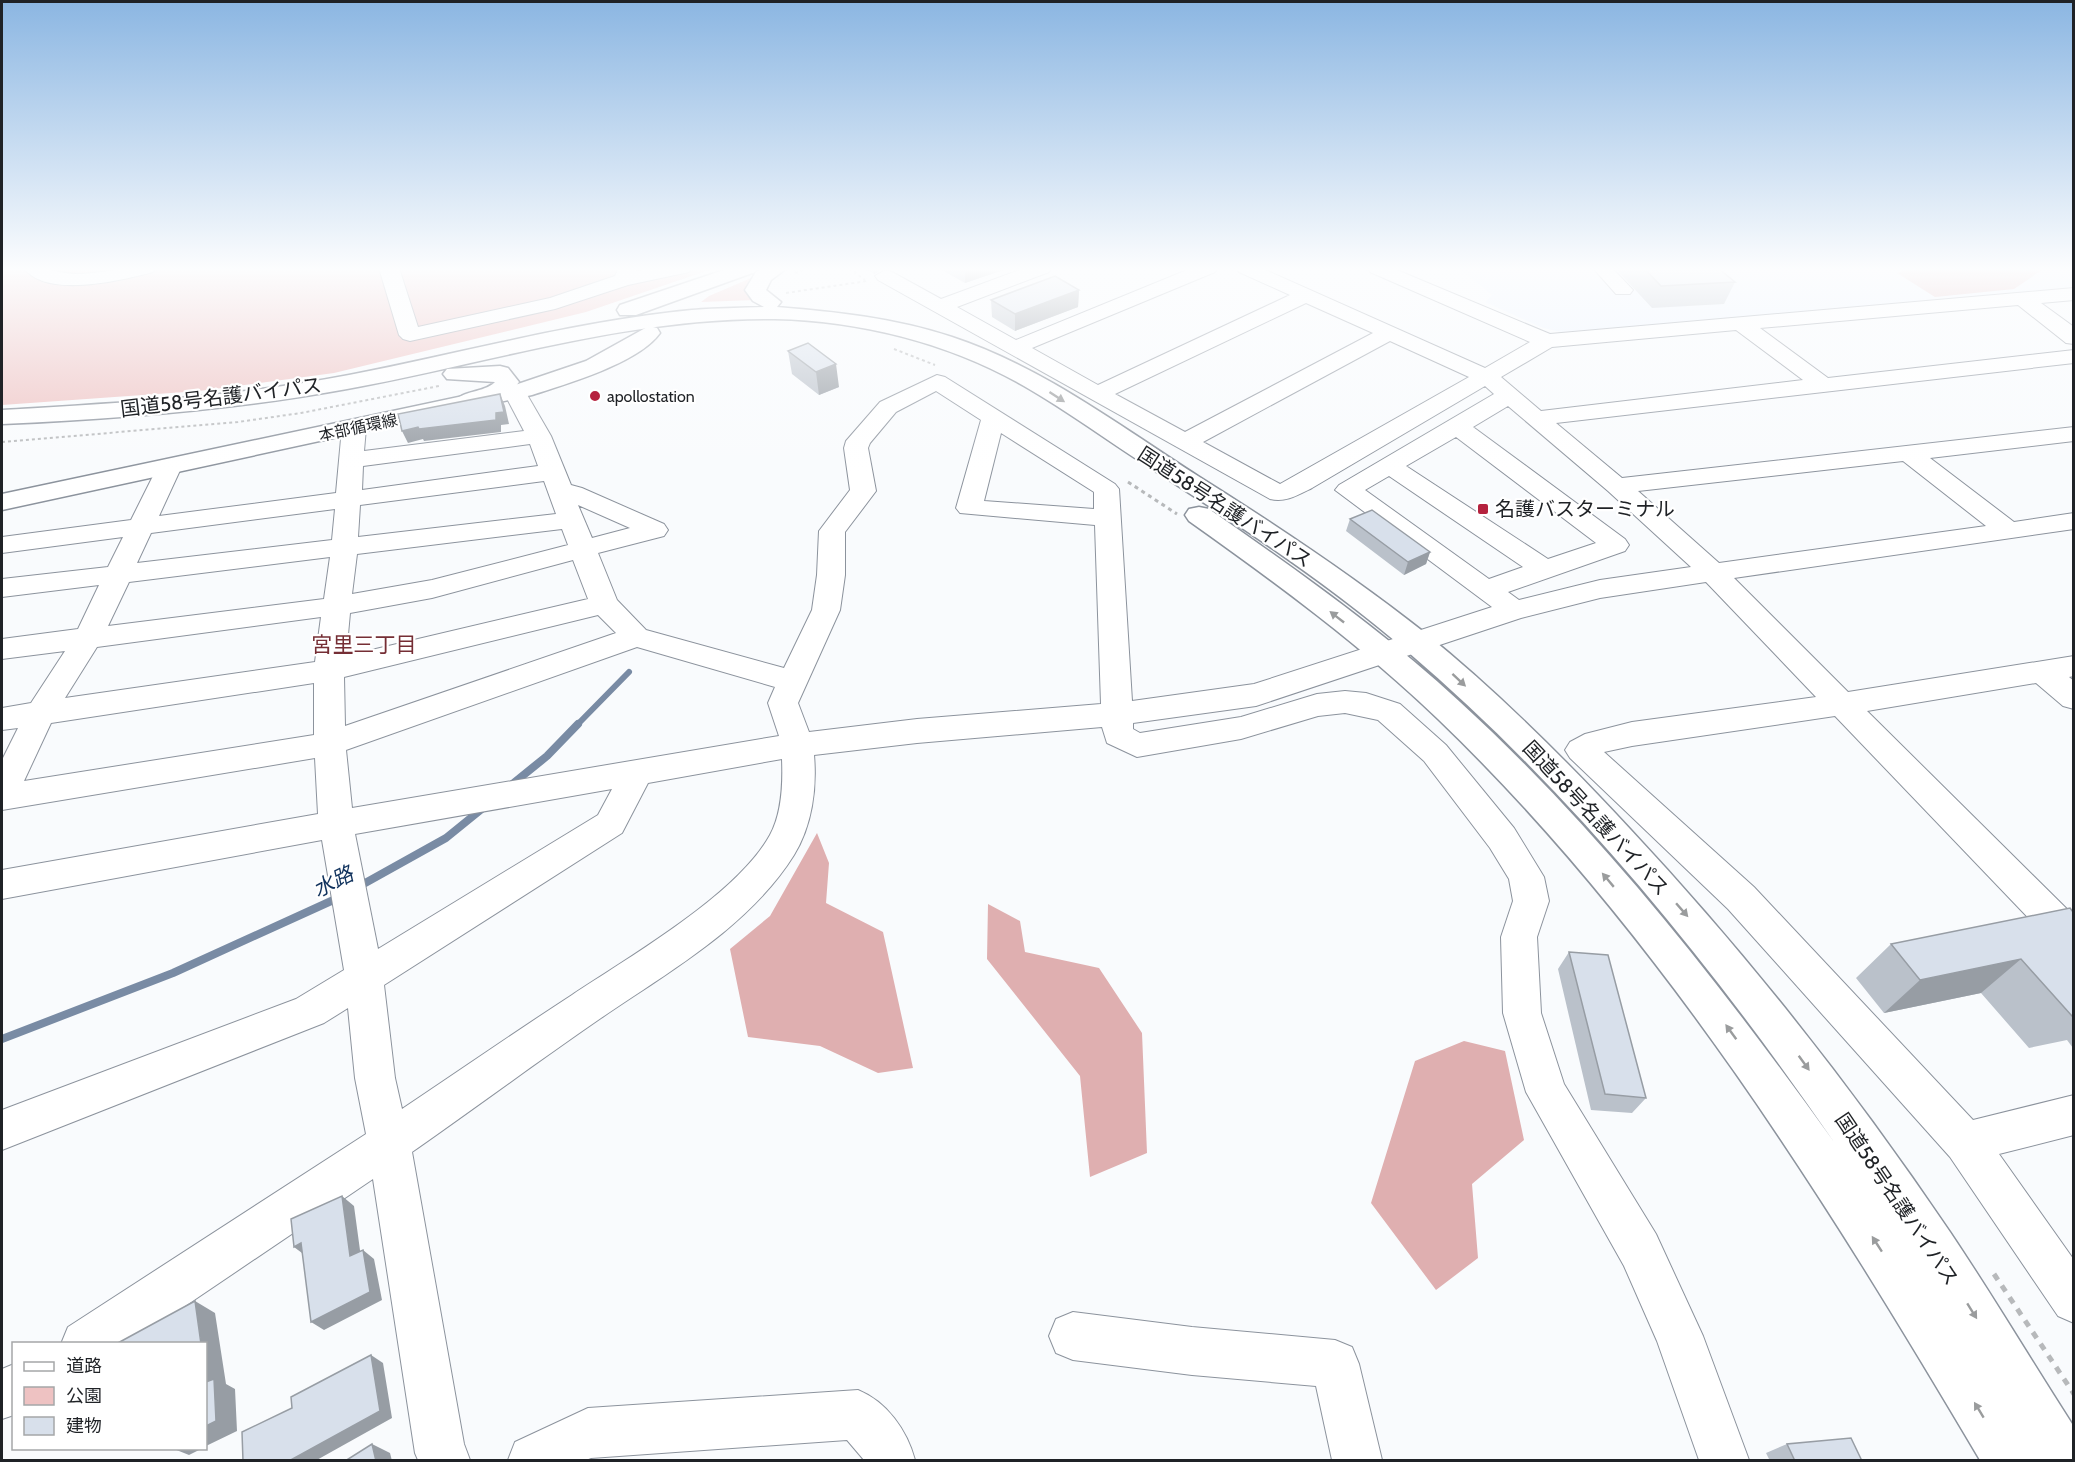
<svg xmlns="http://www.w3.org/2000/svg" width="2075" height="1462" font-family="Cabin,'Noto Sans JP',sans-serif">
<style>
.built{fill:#edf4ff}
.green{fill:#eec2c2}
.forest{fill:#dfafb0}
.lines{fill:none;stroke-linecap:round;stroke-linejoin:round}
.stream-far1{stroke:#798ba4;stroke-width:6}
.stream{stroke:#798ba4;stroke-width:8}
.minor-casing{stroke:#8c939d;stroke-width:2}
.major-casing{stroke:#8c939d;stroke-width:3}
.highway-casing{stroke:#8c939d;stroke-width:3}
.path-far2{stroke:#b7b9bb;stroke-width:2;stroke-dasharray:3 3;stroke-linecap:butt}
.path-far1{stroke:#b7b9bb;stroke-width:3;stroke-dasharray:4 4;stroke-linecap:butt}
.path{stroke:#b7b9bb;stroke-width:5;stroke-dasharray:7 7;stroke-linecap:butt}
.minor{fill:#fff;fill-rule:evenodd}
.major{fill:#fff;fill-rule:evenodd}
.highway{fill:#fff;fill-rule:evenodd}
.wall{fill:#bac1ca}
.shaded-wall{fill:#979da4}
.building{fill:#d8e0eb;stroke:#979da4;stroke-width:1.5}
.oneway{fill:#9a9c9d}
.poi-dot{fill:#b5223e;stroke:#fff;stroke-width:2}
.labels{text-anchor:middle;stroke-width:4.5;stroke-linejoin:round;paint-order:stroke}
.far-poi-label{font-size:16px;fill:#1f2226;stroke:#fff;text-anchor:start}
.far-street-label{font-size:16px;fill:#1f2226;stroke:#fff}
.street-label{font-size:20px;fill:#1f2226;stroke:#fff}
.poi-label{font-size:20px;fill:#1f2226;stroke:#fff;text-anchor:start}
.neighbourhood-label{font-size:21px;fill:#752e35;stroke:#fff}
.water-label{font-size:21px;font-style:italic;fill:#10325d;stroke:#fff}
</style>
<rect width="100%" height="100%" fill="#f9fbfd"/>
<path class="built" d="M 1459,268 L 2072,268 L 2074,288 L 1562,332 L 1543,328 L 1485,302 L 1492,295 Z"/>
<path class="green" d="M 2,268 L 715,268 L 586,312 L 334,373 L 199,391 L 2,405 Z
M 751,278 L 755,300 L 701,302 L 709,296 Z"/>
<path class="forest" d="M 1910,268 L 2039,268 L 2042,270 L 2014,289 L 1935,297 L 1897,273 Z
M 817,833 L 829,863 L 826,903 L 883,932 L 913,1068 L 878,1073 L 820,1046 L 748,1037 L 730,949 L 770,916 Z
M 988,904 L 1020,921 L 1025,952 L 1099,968 L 1142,1033 L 1147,1153 L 1090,1177 L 1080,1076 L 987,959 Z
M 1464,1041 L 1505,1051 L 1524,1140 L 1472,1184 L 1478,1258 L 1436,1290 L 1371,1203 L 1415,1061 Z"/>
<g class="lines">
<path class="stream-far1" d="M 577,725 L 629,672"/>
<path class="stream" d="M 510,786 L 547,756 L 578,724
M 358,887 L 446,838 L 483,808
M 2,1039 L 173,973 L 340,897"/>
<g class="minor-casing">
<path id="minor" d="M 24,268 C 43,266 57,273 75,274 C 103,274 129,265 156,268 L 153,272 C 123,280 46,299 24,268 Z
M 379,268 L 399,268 L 418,327 L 550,298 L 615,276 L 619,268 L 637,268 L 636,271 L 655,268 L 692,268 L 689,272 L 628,285 L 555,309 L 410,341 L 403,339 L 399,335 Z
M 1025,268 L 1052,268 L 1049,272 L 957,307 L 1016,340 L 1192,268 L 1218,268 L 1215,272 L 1032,348 L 1098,385 L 1290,295 L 1239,272 L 1237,268 L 1261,268 L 1485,368 L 1530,342 L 1370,272 L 1368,268 L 1392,268 L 1550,334 L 2074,288 L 2074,300 L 2041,303 L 2074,327 L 2074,344 L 2066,343 L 2018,305 L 1760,328 L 1828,378 L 2074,350 L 2074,363 L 1556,423 L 1622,478 L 2074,427 L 2074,441 L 1930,458 L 2014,522 L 2074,513 L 2074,529 L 1734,578 L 1848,692 L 2074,656 L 2074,676 L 2069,677 L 2074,681 L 2074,709 L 2063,706 L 2036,683 L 1867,711 L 2074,916 L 2074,957 L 2061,952 L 1835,716 L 1632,746 L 1604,752 L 1754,887 L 1973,1120 L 2074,1095 L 2074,1135 L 1999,1154 L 2074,1260 L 2074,1323 L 2058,1316 L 1950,1157 L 1728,909 L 1570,758 L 1565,750 L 1570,742 L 1585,734 L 1632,722 L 1816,697 L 1706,582 L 1600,598 L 1521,618 L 1256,706 L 1133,723 L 1133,729 L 1140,733 L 1241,717 L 1317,694 L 1345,691 L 1366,693 L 1400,704 L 1446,745 L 1514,828 L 1544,877 L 1549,901 L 1537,937 L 1541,1013 L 1564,1084 L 1656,1234 L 1703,1336 L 1749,1460 L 1699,1460 L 1657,1341 L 1624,1266 L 1526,1092 L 1503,1013 L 1501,937 L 1513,901 L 1509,879 L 1490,848 L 1424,761 L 1378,720 L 1345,713 L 1318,716 L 1241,739 L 1137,757 L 1107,743 L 1102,727 L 917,743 L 814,755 C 817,789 812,826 794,855 C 749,927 668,972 601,1018 C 537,1062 475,1108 412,1152 L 464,1444 L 470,1460 L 418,1460 L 415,1453 L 373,1179 L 129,1344 L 61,1344 L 68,1327 L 366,1134 L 355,1078 L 348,1008 L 324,1023 L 2,1150 L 2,1110 L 296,999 L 344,970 L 322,840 L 2,899 L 2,870 L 318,814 L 315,758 L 2,810 L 2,760 L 18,728 L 2,730 L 2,708 L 31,703 L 65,651 L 2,659 L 2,639 L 78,629 L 99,585 L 2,597 L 2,579 L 108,567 L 123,537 L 2,553 L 2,537 L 131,520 L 158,466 L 161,461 L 170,459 L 179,461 L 182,466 L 159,516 L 336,493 L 342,428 L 346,423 L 362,423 L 366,428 L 364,451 L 524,431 L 503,391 L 506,386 L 522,386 L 551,436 L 571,485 L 582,488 L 664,524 L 668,530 L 664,536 L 598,553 L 617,600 L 646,630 L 784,668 L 812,610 L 817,575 L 819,531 L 850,490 L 844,448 L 846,441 L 880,402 L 937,375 L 945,377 L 1115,484 L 1119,489 L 1132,701 L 1254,684 L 1492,607 L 1335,490 L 1339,485 L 1494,394 L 1485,386 L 1312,488 C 1298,495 1285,503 1270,499 L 878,280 L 875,276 L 885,270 L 892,272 L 941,299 ZM 1306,303 L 1373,333 L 1185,432 L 1115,394 ZM 1736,330 L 1803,380 L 1541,411 L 1501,377 L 1552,347 ZM 1390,341 L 1469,377 L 1280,484 L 1203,442 ZM 936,391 L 981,420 L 956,508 L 960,513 L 1095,525 L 1101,704 L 917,719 L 809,732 L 798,703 L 840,610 L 845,575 L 845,532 L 876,491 L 868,448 L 870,443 L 896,412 ZM 1508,406 L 1608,491 L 1691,567 L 1600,580 L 1519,600 L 1508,592 L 1625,551 L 1629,545 L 1625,539 L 1473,427 ZM 1001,433 L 1094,492 L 1094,509 L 984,501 ZM 1456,437 L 1596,543 L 1548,559 L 1406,466 ZM 530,444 L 538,466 L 362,490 L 363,466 ZM 1903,461 L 1986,526 L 1719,563 L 1638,491 ZM 1389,476 L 1523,567 L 1489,579 L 1365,490 ZM 544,481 L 556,514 L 358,537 L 360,505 ZM 578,505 L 630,528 L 592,538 ZM 335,509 L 332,540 L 137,563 L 151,533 ZM 562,529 L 568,545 L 432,580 L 352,594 L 357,554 ZM 330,557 L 324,599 L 108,626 L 129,582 ZM 573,560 L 588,599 L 346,656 L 350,613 L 432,598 ZM 598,615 L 616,633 L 345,726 L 344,677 ZM 321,617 L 315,662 L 65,698 L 97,647 ZM 637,647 L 775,687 L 768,703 L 779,736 L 352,808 L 346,750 ZM 314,683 L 314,735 L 24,781 L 51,723 ZM 782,759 C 783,784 782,813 770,835 C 737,895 629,957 572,995 C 515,1032 459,1071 402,1109 L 395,1078 L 384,985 L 622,833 L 648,783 ZM 612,789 L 598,815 L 378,949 L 355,834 Z
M 1593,268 L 1612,268 L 1633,290 L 1630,294 L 1616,294 Z
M 1073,1312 L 1192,1327 L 1335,1340 L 1352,1347 L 1359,1364 L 1382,1460 L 1332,1460 L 1316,1386 L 1192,1375 L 1073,1360 L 1056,1353 L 1049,1336 L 1056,1319 Z
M 14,1364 L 14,1415 L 2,1419 L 2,1369 Z
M 858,1390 C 887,1402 907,1430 915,1460 L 864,1460 L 847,1440 L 591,1458 L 586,1460 L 508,1460 L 515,1442 L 588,1408 Z"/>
</g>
<g class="major-casing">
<path id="major" d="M 649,326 L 657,328 L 660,333 C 639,363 566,384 532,395 L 2,510 L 2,494 L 515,385 L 586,361 Z"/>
</g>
<g class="highway-casing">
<path id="highway" d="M 730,268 L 758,268 L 755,272 L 636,315 L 620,315 L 617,310 L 620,305 Z
M 763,268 L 787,268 L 771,280 L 766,290 L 781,302 L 777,307 C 837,312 895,318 952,337 C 1041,366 1120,426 1198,476 C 1276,525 1353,576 1425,633 C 1498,692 1566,760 1630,829 C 1747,954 1854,1090 1950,1232 C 1993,1296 2032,1362 2074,1427 L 2074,1460 L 1980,1460 C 1825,1198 1659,931 1438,719 C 1361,645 1275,582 1189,521 L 1185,515 L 1189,509 L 1199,507 L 1209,509 C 1295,569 1382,630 1460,702 C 1602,832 1722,986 1834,1142 C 1712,965 1572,792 1408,652 C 1328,583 1240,526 1152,469 C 1109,442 1068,411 1024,386 C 949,343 861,321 775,319 C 630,317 489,363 347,389 C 233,410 117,419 2,424 L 2,410 C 118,403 235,397 349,375 C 463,353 576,321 692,310 C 716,308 740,308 764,307 L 753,301 L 745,290 L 756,272 Z
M 500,366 L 508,368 L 519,382 C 507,399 478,413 456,408 L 453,403 C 462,390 484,393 495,382 L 447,379 L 443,374 L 447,369 Z"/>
</g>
<path class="path-far2" d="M 849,268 L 865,280
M 795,273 L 809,268
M 786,293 L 867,281
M 894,349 L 935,365
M 2,442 L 238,422 L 301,413 L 439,386"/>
<path class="path-far1" d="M 1128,482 L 1177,514"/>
<path class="path" d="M 1994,1274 L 2074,1394"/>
<use href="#minor" class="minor"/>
<use href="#major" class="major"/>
<use href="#highway" class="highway"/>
</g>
<path class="wall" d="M 864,268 L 893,268 L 889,269 L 884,268 L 874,274 Z
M 938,268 L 1009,268 L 965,283 Z
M 1615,268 L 1718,268 L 1735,282 L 1724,304 L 1652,308 Z
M 1079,290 L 1078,307 L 1015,331 L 992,317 L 991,300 Z
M 788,351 L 839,387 L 819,395 L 792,374 Z
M 1350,519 L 1430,552 L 1426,564 L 1404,575 L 1346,531 Z
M 2073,912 L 2073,1048 L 2067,1040 L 2029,1048 L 1981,993 L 1884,1013 L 1856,978 L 1891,944 Z
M 1569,952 L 1646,1098 L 1632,1113 L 1591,1110 L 1558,969 Z
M 1787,1444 L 1862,1461 L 1770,1461 L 1766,1453 Z"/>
<path class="shaded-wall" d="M 873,268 L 884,268 L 874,274 Z
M 965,268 L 1009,268 L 965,283 Z
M 1079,290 L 1078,307 L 1015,331 L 1015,314 Z
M 836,364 L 839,387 L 819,395 L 816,372 Z
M 500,394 L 505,406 L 509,424 L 501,425 L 501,432 L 424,441 L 423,439 L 408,443 L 402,431 L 418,427 L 496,413 Z
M 1430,552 L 1426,564 L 1404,575 L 1408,562 Z
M 2021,959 L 1981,993 L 1884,1013 L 1920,980 Z
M 342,1196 L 354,1206 L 362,1265 L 350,1256 Z
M 301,1243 L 306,1256 L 294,1247 Z
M 363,1250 L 374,1259 L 382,1300 L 324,1330 L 311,1322 Z
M 195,1301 L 215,1313 L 226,1384 L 235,1389 L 237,1431 L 206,1446 L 206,1344 L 201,1344 Z
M 371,1355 L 383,1363 L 392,1418 L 315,1461 L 289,1461 Z
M 372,1444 L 390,1453 L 392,1461 L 376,1461 Z
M 174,1449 L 201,1449 L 189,1455 Z"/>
<path class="building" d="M 1644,268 L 1718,268 L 1735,282 L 1661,286 Z
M 1055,276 L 1079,290 L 1015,314 L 991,300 Z
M 808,343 L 836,364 L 816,372 L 788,351 Z
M 500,394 L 504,412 L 496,413 L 496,420 L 419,429 L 418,427 L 402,431 L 398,414 Z
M 1372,510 L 1430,552 L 1408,562 L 1350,519 Z
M 2070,908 L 2073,912 L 2073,1016 L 2072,1016 L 2021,959 L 1920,980 L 1891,944 Z
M 1569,952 L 1608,955 L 1646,1098 L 1605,1094 Z
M 342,1196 L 350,1256 L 363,1250 L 370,1292 L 311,1322 L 301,1243 L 294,1247 L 291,1219 Z
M 195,1301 L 201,1344 L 116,1344 Z
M 371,1355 L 380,1411 L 289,1461 L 243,1461 L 242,1432 L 292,1408 L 291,1397 Z
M 206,1376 L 206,1382 L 214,1379 L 216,1421 L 206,1426 Z
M 1851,1438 L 1862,1461 L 1795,1461 L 1787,1444 Z
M 372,1444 L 376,1461 L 345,1461 Z"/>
<defs><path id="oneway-solid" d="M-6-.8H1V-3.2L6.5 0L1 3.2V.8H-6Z" transform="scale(1.5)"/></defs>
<g class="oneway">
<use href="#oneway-solid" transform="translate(1057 397) rotate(33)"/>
<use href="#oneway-solid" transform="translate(1337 617) rotate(-142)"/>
<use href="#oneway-solid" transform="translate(1459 680) rotate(43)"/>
<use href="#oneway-solid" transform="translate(1608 880) rotate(-130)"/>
<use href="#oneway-solid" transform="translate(1682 910) rotate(49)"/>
<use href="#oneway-solid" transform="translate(1731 1032) rotate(-126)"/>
<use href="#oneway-solid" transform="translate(1804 1063) rotate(54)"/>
<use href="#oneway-solid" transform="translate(1877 1244) rotate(-123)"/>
<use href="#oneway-solid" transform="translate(1972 1311) rotate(58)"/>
<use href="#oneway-solid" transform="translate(1979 1410) rotate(-121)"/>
</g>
<linearGradient id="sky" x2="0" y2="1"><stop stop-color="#8bb6e2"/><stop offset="0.57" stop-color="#fcfdfe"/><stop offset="1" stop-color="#fcfdfe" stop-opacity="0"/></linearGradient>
<rect width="2075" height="472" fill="url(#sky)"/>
<g class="poi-dot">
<circle cx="595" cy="396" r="6"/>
<rect x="1477" y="503" width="12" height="12" rx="3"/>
</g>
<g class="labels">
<g class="far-poi-label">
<text x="607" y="402">apollostation</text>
</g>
<g class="far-street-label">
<text transform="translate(358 427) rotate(-12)" y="6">本部循環線</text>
</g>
<g class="street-label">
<text transform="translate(221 397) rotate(-7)" y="7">国道58号名護バイパス</text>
<text transform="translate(1225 507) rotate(33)" y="7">国道58号名護バイパス</text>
<text transform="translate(1596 818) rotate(47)" y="7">国道58号名護バイパス</text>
<text transform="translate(1897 1199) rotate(56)" y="7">国道58号名護バイパス</text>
</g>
<g class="poi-label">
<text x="1495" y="516">名護バスターミナル</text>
</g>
<g class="neighbourhood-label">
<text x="364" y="652">宮里三丁目</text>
</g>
<g class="water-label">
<text transform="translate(333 882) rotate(-27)" y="7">水路</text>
</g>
</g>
<rect width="2075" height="1462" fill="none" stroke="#1f2226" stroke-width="6"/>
<rect x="12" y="1342" width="195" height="108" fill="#ffffff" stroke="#a5a7a8" stroke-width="1.5"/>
<rect x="24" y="1362" width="30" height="9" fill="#ffffff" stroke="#a5a7a8" stroke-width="1.5"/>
<text x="66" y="1372" font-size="18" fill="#1f2226">道路</text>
<rect x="24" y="1387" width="30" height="18" fill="#eec2c2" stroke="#a5a7a8" stroke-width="1.5"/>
<text x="66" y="1402" font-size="18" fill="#1f2226">公園</text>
<rect x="24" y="1417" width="30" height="18" fill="#d8e0eb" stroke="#a5a7a8" stroke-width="1.5"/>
<text x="66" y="1432" font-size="18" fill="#1f2226">建物</text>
</svg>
